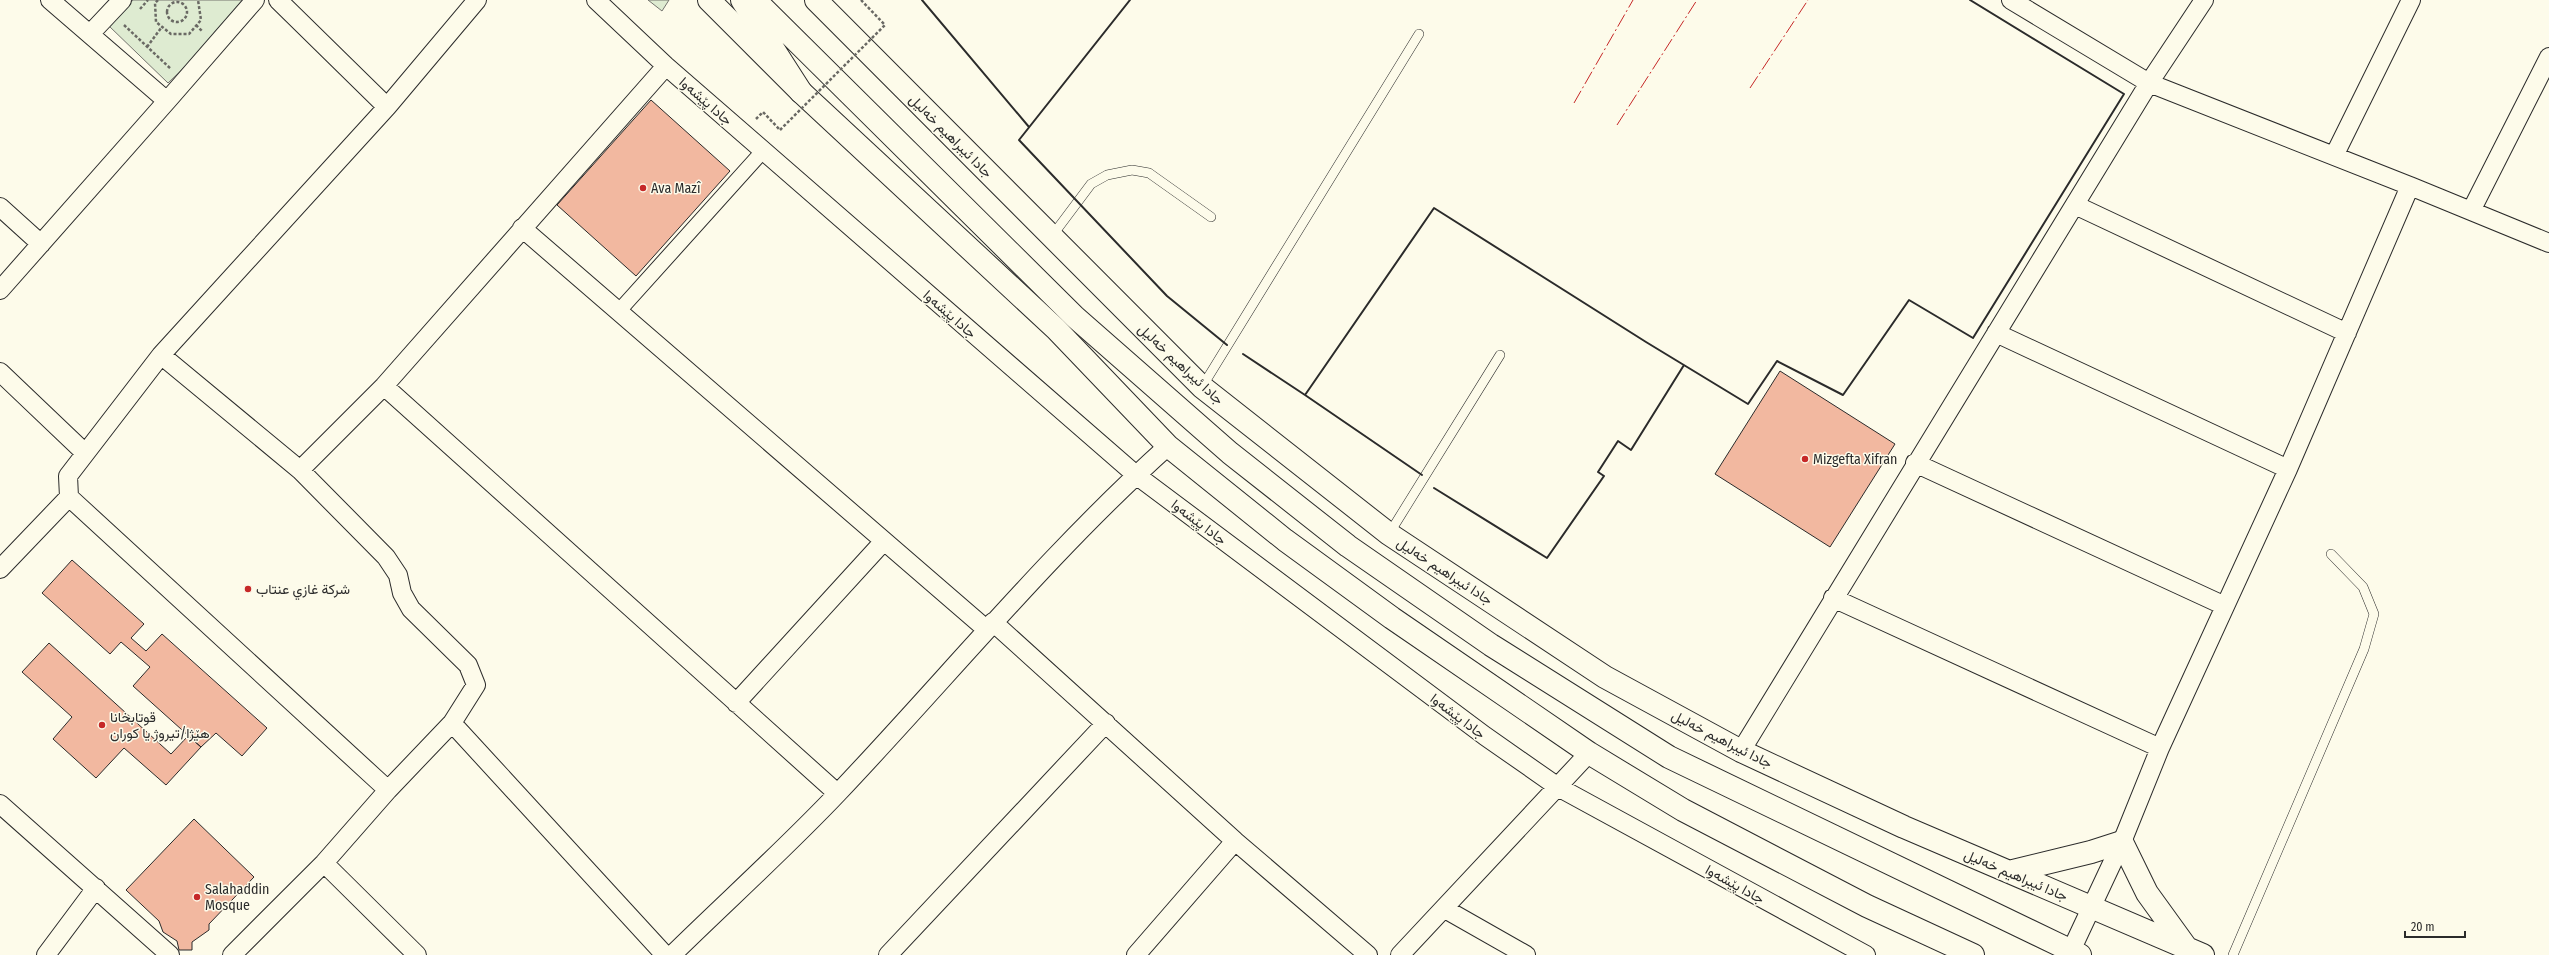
<svg xmlns="http://www.w3.org/2000/svg" width="2549" height="955" font-family="'Fira Sans Condensed',Vazirmatn,sans-serif">
<style>
.green{fill:#deebd1;stroke:#74746e}
.building{fill:#f2b8a0;stroke:#2b2b2b}
.lines{fill:none;stroke-linecap:round;stroke-linejoin:round}
.service-casing{stroke:#2b2b2b;stroke-width:10}
.pedestrian-casing{stroke:#2b2b2b;stroke-width:16}
.minor-casing{stroke:#2b2b2b;stroke-width:20}
.secondary-casing{stroke:#2b2b2b;stroke-width:24}
.trunk-casing{stroke:#2b2b2b;stroke-width:24}
.path{stroke:#6a6964;stroke-width:2.5;stroke-dasharray:3 2;stroke-linecap:butt}
.service{stroke:#fdfbea;stroke-width:9}
.pedestrian{stroke:#fdfbea;stroke-width:14}
.minor{stroke:#fdfbea;stroke-width:18}
.secondary{stroke:#fdfbea;stroke-width:22}
.trunk{stroke:#fdfbea;stroke-width:22}
.path-bridge{stroke:#6a6964;stroke-width:2.5;stroke-dasharray:3 2;stroke-linecap:butt}
.wall{stroke:#2b2b2b;stroke-width:2}
.power{stroke:#c62828;stroke-width:1;stroke-dasharray:14 3 2 3;stroke-linecap:butt}
.poi-dot{fill:#c62828;stroke:#fdfbea;stroke-width:1.5}
.labels{text-anchor:middle;stroke-width:3;stroke-linejoin:round;paint-order:stroke}
.street-label{font-size:14px;fill:#2b2b2b;stroke:#fdfbea}
.poi-label{font-size:14px;fill:#2b2b2b;stroke:#fdfbea;text-anchor:start}
</style>
<rect width="100%" height="100%" fill="#fdfbea"/>
<path class="green" d="M 133,0 L 247,0 L 209,44 L 168,83 L 109,26 Z
M 648,0 L 669,0 L 662,11 Z"/>
<path class="building" d="M 651,100 L 730,171 L 636,276 L 557,205 Z
M 1780,371 L 1895,444 L 1830,547 L 1715,474 Z
M 72,560 L 144,624 L 131,638 L 146,651 L 162,634 L 267,728 L 242,756 L 216,733 L 201,747 L 133,686 L 150,667 L 121,642 L 110,654 L 42,593 Z
M 49,643 L 171,754 L 188,736 L 201,747 L 166,785 L 124,748 L 96,778 L 53,739 L 72,717 L 22,672 Z
M 194,819 L 254,877 L 209,924 L 209,930 L 192,942 L 192,950 L 179,950 L 177,941 L 163,932 L 159,921 L 126,890 Z"/>
<g class="lines">
<g class="service-casing">
<path id="service" d="M 1052,236 L 1091,184 L 1107,175 L 1132,170 L 1149,173 L 1211,217
M 1202,387 L 1419,34
M 1389,534 L 1500,355
M 2233,955 L 2364,649 L 2374,614 L 2363,587 L 2331,554"/>
</g>
<g class="pedestrian-casing">
<path id="pedestrian" d="M 618,312 L 763,151"/>
</g>
<g class="minor-casing">
<path id="minor" d="M 50,0 L 167,101 L 255,0
M 278,0 L 387,107 L 477,0
M 596,0 L 666,66 L 1136,475 L 1485,736 L 1558,787 L 1866,955
M 90,34 L 122,0
M 2334,156 L 2411,0
M 2410,186 L 2549,243
M 2075,205 L 2347,333
M 0,207 L 41,244
M 2471,211 L 2549,57
M 522,228 L 986,629
M 0,290 L 167,101
M 1996,333 L 2288,469
M 161,355 L 300,470
M 0,372 L 85,453
M 384,386 L 837,793
M 1915,463 L 2225,606
M 69,497 L 388,790 L 324,863 L 232,955
M 0,569 L 69,497 L 68,476 L 161,355 L 387,107
M 1833,598 L 2160,748
M 993,622 L 1235,841 L 1368,955
M 736,703 L 884,541
M 452,723 L 665,955
M 1741,751 L 2149,83 L 2011,0
M 388,790 L 452,723 L 476,685 L 468,665 L 411,609 L 402,593 L 398,575 L 386,557 L 300,470 L 384,386 L 666,66
M 0,804 L 170,955
M 324,863 L 417,955
M 1445,909 L 1526,955
M 46,955 L 96,888
M 672,955 C 727,901 785,849 838,793 C 948,677 1049,553 1168,446
M 888,955 L 1106,723
M 1136,955 L 1235,841
M 1400,955 L 1589,753
M 2069,955 L 2122,842 L 2160,748 L 2288,469 L 2410,186 L 2149,83 L 2204,0"/>
</g>
<g class="secondary-casing">
<path id="secondary" d="M 709,0 L 801,92 L 1056,329 L 1168,446 L 1285,540 L 1392,618 L 1589,753 L 1683,810 L 1867,906 L 1973,955"/>
</g>
<g class="trunk-casing">
<path id="trunk" d="M 742,0 L 801,92
M 755,0 L 1075,317 L 1230,453 L 1348,546 L 1491,645 L 1669,757 L 2080,955
M 816,0 L 1202,387 L 1389,534 L 1605,677 L 1741,751 L 1904,827 L 2203,955
M 2009,872 L 2091,852 L 2122,842 L 2147,893 L 2186,947"/>
</g>
<path class="path" d="M 158,0 L 155,3 L 156,22 L 171,34 L 189,34 L 201,20 L 198,0
M 861,0 L 885,25
M167 12a10 10 0 1 1 20 0a10 10 0 1 1-20 0Z
M 140,9 L 148,0
M 124,25 L 171,69
M 196,25 L 203,32
M 147,47 L 161,28
M 756,119 L 763,112 L 780,130"/>
<use href="#service" class="service"/>
<use href="#pedestrian" class="pedestrian"/>
<use href="#minor" class="minor"/>
<use href="#secondary" class="secondary"/>
<use href="#trunk" class="trunk"/>
<path class="path-bridge" d="M 780,130 L 885,25"/>
<path class="wall" d="M 922,0 L 1029,127
M 1130,0 L 1019,140 L 1167,296 L 1227,345
M 1243,354 L 1305,395 L 1434,208 L 1646,342 L 1748,404 L 1777,361 L 1843,395 L 1909,300 L 1973,338 L 2124,94 L 1970,0
M 1305,395 L 1422,475
M 1434,488 L 1547,558 L 1604,476 L 1598,472 L 1618,441 L 1631,450 L 1684,365"/>
<path class="power" d="M 1750,88 L 1808,0
M 1574,103 L 1633,0
M 1617,125 L 1697,0"/>
</g>
<g class="poi-dot">
<circle cx="643" cy="188" r="4"/>
<circle cx="1805" cy="459" r="4"/>
<circle cx="248" cy="589" r="4"/>
<circle cx="102" cy="725" r="4"/>
<circle cx="197" cy="897" r="4"/>
</g>
<g class="labels">
<g class="street-label">
<text transform="translate(706 101) rotate(41)" y="5">جادا پێشەوا</text>
<text transform="translate(951 136) rotate(45)" y="5">جادا ئیبراهیم خەلیل</text>
<text transform="translate(950 314) rotate(41)" y="5">جادا پێشەوا</text>
<text transform="translate(1181 364) rotate(43)" y="5">جادا ئیبراهیم خەلیل</text>
<text transform="translate(1199 522) rotate(37)" y="5">جادا پێشەوا</text>
<text transform="translate(1445 571) rotate(33)" y="5">جادا ئیبراهیم خەلیل</text>
<text transform="translate(1458 716) rotate(37)" y="5">جادا پێشەوا</text>
<text transform="translate(1722 739) rotate(27)" y="5">جادا ئیبراهیم خەلیل</text>
<text transform="translate(2016 875) rotate(23)" y="5">جادا ئیبراهیم خەلیل</text>
<text transform="translate(1735 884) rotate(29)" y="5">جادا پێشەوا</text>
</g>
<g class="poi-label">
<text x="651" y="193">Ava Mazî</text>
<text x="1813" y="464">Mizgefta Xifran</text>
<text x="256" y="594">شركة غازي عنتاب</text>
<text x="110" y="722">قوتابخانا<tspan x="110" dy="16">هێژا/تيروژ يا كوران</tspan></text>
<text x="205" y="894">Salahaddin<tspan x="205" dy="16">Mosque</tspan></text>
</g>
</g>
<path d="M2405 931v6h60v-6" fill="none" stroke="#2b2b2b" stroke-width="2"/>
<text x="2411" y="931" font-size="12" fill="#2b2b2b" stroke="#fdfbea" stroke-width="3" paint-order="stroke">20 m</text>
</svg>
